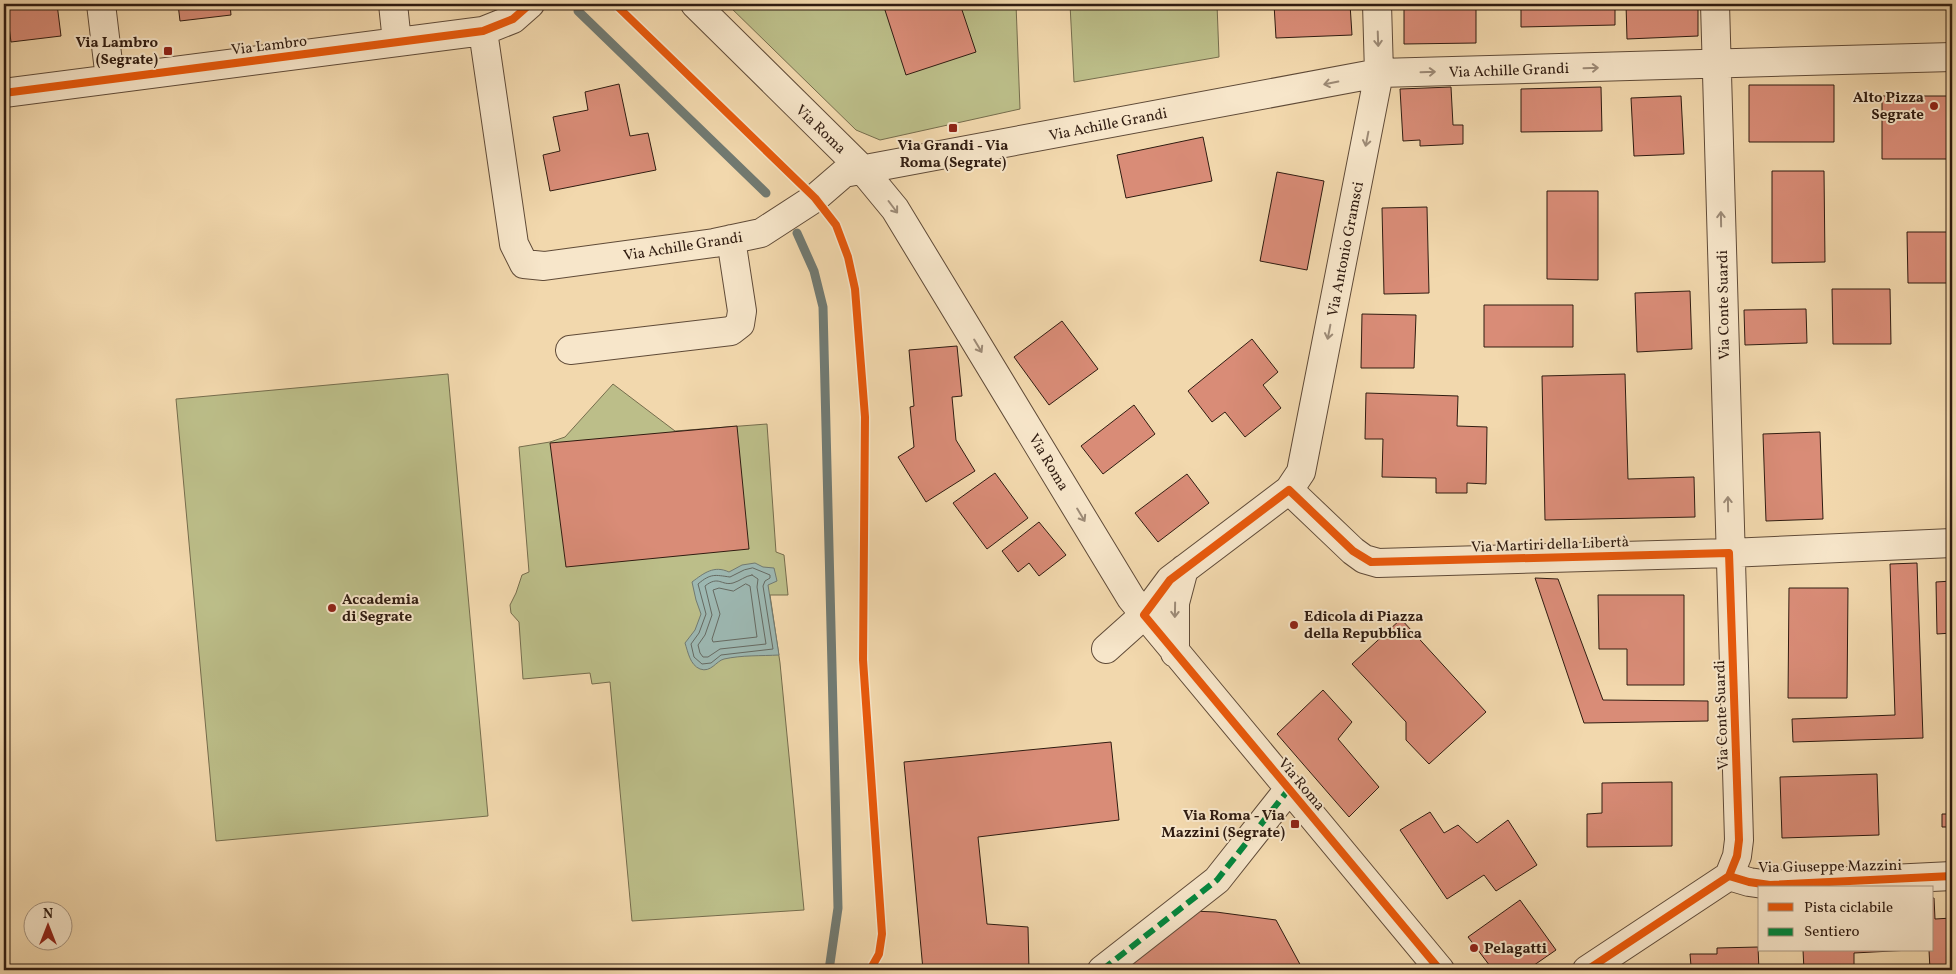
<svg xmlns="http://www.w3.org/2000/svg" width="1956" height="974" font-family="Vollkorn,serif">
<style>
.green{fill:#bcbe89;stroke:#766d4d}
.water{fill:#9db8b2;stroke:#717a72}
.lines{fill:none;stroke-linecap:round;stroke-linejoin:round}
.shore{stroke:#666a62;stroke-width:1}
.stream{stroke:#717a72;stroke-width:9}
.building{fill:#d98c77;stroke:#301c11}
.minor-casing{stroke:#604b38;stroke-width:30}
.minor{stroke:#f7e6ca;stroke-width:28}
.quiet{stroke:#00873e;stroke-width:6;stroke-dasharray:12 6;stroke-linecap:butt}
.cycleway-casing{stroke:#f7e6ca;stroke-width:11}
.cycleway{stroke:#e8590c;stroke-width:8}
.oneway{stroke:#9d8b77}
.poi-dot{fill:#8f2418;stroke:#f7e6ca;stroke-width:2}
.labels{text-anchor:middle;stroke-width:4;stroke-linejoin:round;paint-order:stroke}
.poi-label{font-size:15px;font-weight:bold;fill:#301c11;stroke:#f7e6ca;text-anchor:end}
.street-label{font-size:15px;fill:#301c11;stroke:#f7e6ca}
</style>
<rect width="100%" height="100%" fill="#f2d8ad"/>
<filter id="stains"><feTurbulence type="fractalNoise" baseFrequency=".004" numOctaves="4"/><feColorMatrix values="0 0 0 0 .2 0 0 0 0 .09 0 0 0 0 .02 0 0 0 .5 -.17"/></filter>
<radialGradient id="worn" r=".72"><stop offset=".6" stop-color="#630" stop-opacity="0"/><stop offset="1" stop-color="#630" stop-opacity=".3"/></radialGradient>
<path class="green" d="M 727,4 L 1016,4 L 1020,109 L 880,140 L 856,130 Z
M 1070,4 L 1217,4 L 1219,57 L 1074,82 Z
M 448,374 L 488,816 L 216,841 L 176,399 Z
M 613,384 L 675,431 L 767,424 L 776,552 L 784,555 L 788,595 L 770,595 L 780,663 L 804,910 L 632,921 L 610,682 L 592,684 L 590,673 L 523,679 L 519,622 L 511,613 L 510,605 L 516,593 L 522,575 L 529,572 L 519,447 L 550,442 L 565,437 Z"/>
<path class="water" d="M 755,563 L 763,567 L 774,568 L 777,581 L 768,585 L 779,655 C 762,656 742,655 724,659 C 716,661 711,673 700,669 C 690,665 688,652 685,643 L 695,630 L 701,614 L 696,600 L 692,582 C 704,573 714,565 729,572 L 742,565 Z"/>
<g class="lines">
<path class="shore" d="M 753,568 L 770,575 L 770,578 L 765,581 L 763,586 L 773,649 L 721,655 L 711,663 L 702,664 L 694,657 L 691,644 L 699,633 L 706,614 L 698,584 C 711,573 715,575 730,577 L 744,570 Z
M 752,575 L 758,579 L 757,587 L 766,644 L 720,649 L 708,657 L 703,657 L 700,653 L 698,645 L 705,635 L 712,615 L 705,586 C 719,575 721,586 733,583 C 740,581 745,576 752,575 Z
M 746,584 L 750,586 L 757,637 L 713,642 L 712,639 L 720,614 L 713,590 L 719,588 L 733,591 Z"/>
<path class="stream" d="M 578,11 L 766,193
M 797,233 L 814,271 L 823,307 L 838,908 L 829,970"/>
</g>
<path class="building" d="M 6,4 L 57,4 L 61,36 L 11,42 Z
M 178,4 L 230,4 L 231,15 L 180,21 Z
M 290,4 L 327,4 L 291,8 Z
M 883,4 L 960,4 L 976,52 L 906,75 Z
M 1274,4 L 1350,4 L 1352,35 L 1276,38 Z
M 1404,4 L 1476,4 L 1476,43 L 1404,44 Z
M 1521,4 L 1615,4 L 1615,25 L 1521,27 Z
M 1626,4 L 1698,4 L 1698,36 L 1627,39 Z
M 1950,4 L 1952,4 L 1952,29 L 1950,29 Z
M 619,84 L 630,136 L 648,133 L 656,170 L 550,191 L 543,155 L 560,151 L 553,117 L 588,110 L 585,92 Z
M 1749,85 L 1834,85 L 1834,142 L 1749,142 Z
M 1451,87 L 1453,125 L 1463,125 L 1463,144 L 1420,146 L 1420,140 L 1403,141 L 1400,89 Z
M 1601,87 L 1602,131 L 1521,132 L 1521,89 Z
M 1681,96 L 1684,154 L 1634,156 L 1631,98 Z
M 1882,96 L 1952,96 L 1952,159 L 1882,159 Z
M 1203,137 L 1212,181 L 1126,198 L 1117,155 Z
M 1772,171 L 1824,171 L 1825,262 L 1772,263 Z
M 1277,172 L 1324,181 L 1307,270 L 1260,261 Z
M 1547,191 L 1598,191 L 1598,280 L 1547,279 Z
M 1427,207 L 1429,293 L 1384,294 L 1382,208 Z
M 1907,232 L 1952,232 L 1952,283 L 1908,283 Z
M 1832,289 L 1890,289 L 1891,344 L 1833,344 Z
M 1690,291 L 1692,349 L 1637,352 L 1635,293 Z
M 1484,305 L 1573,305 L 1573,347 L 1484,347 Z
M 1806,309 L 1807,343 L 1745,345 L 1744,310 Z
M 1362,314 L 1416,315 L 1414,368 L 1361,368 Z
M 1062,321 L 1098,369 L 1049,405 L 1014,357 Z
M 1252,339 L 1278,372 L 1263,385 L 1281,408 L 1245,437 L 1225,412 L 1212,422 L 1188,391 Z
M 957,346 L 962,396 L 952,397 L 956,440 L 975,471 L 926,502 L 898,457 L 914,447 L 910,407 L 914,406 L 909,350 Z
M 1625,374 L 1628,479 L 1694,477 L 1695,517 L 1545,520 L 1542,376 Z
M 1366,393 L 1458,396 L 1457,426 L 1487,427 L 1486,484 L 1467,483 L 1467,493 L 1436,493 L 1436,478 L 1382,477 L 1383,439 L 1365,439 Z
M 1134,405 L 1155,434 L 1103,474 L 1081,446 Z
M 737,426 L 749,549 L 566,567 L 550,443 Z
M 1820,432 L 1823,519 L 1766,521 L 1763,434 Z
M 995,473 L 1028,518 L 987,549 L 953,503 Z
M 1187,474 L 1209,503 L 1158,542 L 1135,513 Z
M 1039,522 L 1066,555 L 1039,576 L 1029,563 L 1018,572 L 1002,551 Z
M 1917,563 L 1923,738 L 1793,742 L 1792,719 L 1895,715 L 1890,564 Z
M 1535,578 L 1558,579 L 1603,700 L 1708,701 L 1708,721 L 1584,723 Z
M 1952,581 L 1952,633 L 1937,634 L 1936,582 Z
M 1789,588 L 1848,588 L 1847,698 L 1788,698 Z
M 1598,595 L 1684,595 L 1684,685 L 1627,685 L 1627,649 L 1599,649 Z
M 1401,619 L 1486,712 L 1429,764 L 1406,740 L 1406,722 L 1352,664 Z
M 1323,690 L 1352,722 L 1338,739 L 1379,787 L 1349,817 L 1277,734 Z
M 1111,742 L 1119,820 L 978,837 L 987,924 L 1028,927 L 1029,970 L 923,970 L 904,762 Z
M 1948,771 L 1952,771 L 1952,827 L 1942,827 L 1942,814 L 1948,814 Z
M 1877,774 L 1879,835 L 1782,838 L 1780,777 Z
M 1672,782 L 1672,846 L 1587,847 L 1587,814 L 1602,813 L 1602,783 Z
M 1430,812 L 1444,833 L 1458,825 L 1477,843 L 1508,820 L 1537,865 L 1496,891 L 1484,875 L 1447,899 L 1400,830 Z
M 1932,898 L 1934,898 L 1935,919 L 1952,918 L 1952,970 L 1930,970 L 1929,950 L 1932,950 Z
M 1520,900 L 1556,950 L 1527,970 L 1493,970 L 1468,937 Z
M 1192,911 L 1216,912 L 1276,920 L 1302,968 L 1301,970 L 1120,970 Z
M 1758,947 L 1759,970 L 1682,970 L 1682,966 L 1691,966 L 1690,954 L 1717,954 L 1717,948 Z
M 1803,950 L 1911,950 L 1854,953 L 1854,970 L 1804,970 Z"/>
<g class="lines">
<g class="minor-casing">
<path id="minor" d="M 101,4 L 110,79
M 393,4 L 397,42
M 695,4 L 862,169 L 895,209 L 1131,598 L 1440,970
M 1715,4 L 1739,840 L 1737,856 L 1729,876
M 483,31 L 514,244 L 524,264 L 544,266 L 714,243 L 761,233 L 815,198 L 844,173 L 1379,73 L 1952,57
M 4,93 L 483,31 L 513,19 L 530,4
M 570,350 L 731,331 L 740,324 L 742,311 L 731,239
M 1289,490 L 1353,551 L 1364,559 L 1378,563 L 1729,553 L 1952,543
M 1106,649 L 1144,615 L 1170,580 L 1289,490 L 1301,472 L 1379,73 L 1377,4
M 1175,653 L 1175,603 L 1184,569
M 1729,876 L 1749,882 L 1770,885 L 1952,876
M 1102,970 L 1217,880 L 1289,789
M 1587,970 L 1729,876"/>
</g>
<use href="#minor" class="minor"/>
<path class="quiet" d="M 1102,970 L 1217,880 L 1289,789"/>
<g class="cycleway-casing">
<path id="cycleway" d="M 615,4 L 815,198 L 836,225 L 848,257 L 855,289 L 865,417 L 863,660 L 882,934 L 879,954 L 870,970
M 4,93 L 483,31 L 513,19 L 530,4
M 1729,876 L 1749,882 L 1770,885 L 1952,876
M 1440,970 L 1144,615 L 1170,580 L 1289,490 L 1353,551 L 1371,562 L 1729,553 L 1739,840 L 1737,856 L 1729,876
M 1587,970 L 1729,876"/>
</g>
<use href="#cycleway" class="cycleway"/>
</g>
<defs><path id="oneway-shaft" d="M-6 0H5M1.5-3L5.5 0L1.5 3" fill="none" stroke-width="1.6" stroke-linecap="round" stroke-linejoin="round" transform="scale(1.25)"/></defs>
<g class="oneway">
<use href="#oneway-shaft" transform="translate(1378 39) rotate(88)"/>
<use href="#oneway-shaft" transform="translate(1591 68) rotate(-2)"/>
<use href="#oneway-shaft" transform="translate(1428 72) rotate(-2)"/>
<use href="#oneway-shaft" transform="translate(1331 83) rotate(169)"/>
<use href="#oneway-shaft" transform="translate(1367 139) rotate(101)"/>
<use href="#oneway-shaft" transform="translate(893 207) rotate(53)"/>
<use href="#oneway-shaft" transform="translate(1721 219) rotate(-91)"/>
<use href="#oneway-shaft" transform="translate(1329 332) rotate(101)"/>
<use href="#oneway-shaft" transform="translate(978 346) rotate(59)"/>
<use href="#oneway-shaft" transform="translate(1728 504) rotate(-91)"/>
<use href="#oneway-shaft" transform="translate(1081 515) rotate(59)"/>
<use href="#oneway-shaft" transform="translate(1175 610) rotate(91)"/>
</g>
<g class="poi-dot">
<rect x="163" y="46" width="10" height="10" rx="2.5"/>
<circle cx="1934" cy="106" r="5"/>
<rect x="948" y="123" width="10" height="10" rx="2.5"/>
<circle cx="332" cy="608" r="5"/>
<circle cx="1294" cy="625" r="5"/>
<rect x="1290" y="819" width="10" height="10" rx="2.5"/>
<circle cx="1474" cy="948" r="5"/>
</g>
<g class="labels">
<g class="poi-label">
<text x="158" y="47">Via Lambro<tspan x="158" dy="17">(Segrate)</tspan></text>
<text x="1924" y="102">Alto Pizza<tspan x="1924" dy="17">Segrate</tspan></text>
<text x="953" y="150" text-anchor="middle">Via Grandi - Via<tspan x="953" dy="17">Roma (Segrate)</tspan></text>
<text x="342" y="604" text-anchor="start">Accademia<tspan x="342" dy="17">di Segrate</tspan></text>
<text x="1304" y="621" text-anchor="start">Edicola di Piazza<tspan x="1304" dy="17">della Repubblica</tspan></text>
<text x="1285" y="820">Via Roma - Via<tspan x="1285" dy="17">Mazzini (Segrate)</tspan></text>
<text x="1484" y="953" text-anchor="start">Pelagatti</text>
</g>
<g class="street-label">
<text transform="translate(269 45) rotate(-7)" y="5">Via Lambro</text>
<text transform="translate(1509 70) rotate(-2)" y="5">Via Achille Grandi</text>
<text transform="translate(1108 124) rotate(-11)" y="5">Via Achille Grandi</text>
<text transform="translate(821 129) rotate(44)" y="5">Via Roma</text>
<text transform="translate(683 246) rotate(-9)" y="5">Via Achille Grandi</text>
<text transform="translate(1345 249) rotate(-79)" y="5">Via Antonio Gramsci</text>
<text transform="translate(1723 305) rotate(-91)" y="5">Via Conte Suardi</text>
<text transform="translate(1049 462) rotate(59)" y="5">Via Roma</text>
<text transform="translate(1550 544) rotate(-2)" y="5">Via Martiri della Libertà</text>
<text transform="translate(1721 715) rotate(-92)" y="5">Via Conte Suardi</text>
<text transform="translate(1302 784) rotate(50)" y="5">Via Roma</text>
<text transform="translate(1830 866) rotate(-1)" y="5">Via Giuseppe Mazzini</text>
</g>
</g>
<rect width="1956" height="974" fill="none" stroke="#f2d8ad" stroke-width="20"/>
<rect x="5" y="5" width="1946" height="964" fill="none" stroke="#301c11" stroke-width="2.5"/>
<rect x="10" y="10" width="1936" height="954" fill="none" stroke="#301c11"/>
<rect x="1758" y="886" width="175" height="65" fill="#f7e6ca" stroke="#a79580"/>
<rect x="1768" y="903" width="25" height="8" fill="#e8590c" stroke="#a79580"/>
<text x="1804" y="912" font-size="15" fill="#301c11">Pista ciclabile</text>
<rect x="1768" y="928" width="25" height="8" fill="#00873e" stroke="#a79580"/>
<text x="1804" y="936" font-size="15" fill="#301c11">Sentiero</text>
<g transform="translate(48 926)"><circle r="24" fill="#f7e6ca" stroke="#a79580"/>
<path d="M0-4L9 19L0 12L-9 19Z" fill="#8f2418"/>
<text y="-8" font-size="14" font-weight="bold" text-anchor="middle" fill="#301c11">N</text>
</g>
<rect width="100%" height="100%" filter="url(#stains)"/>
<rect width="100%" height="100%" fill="url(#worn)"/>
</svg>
